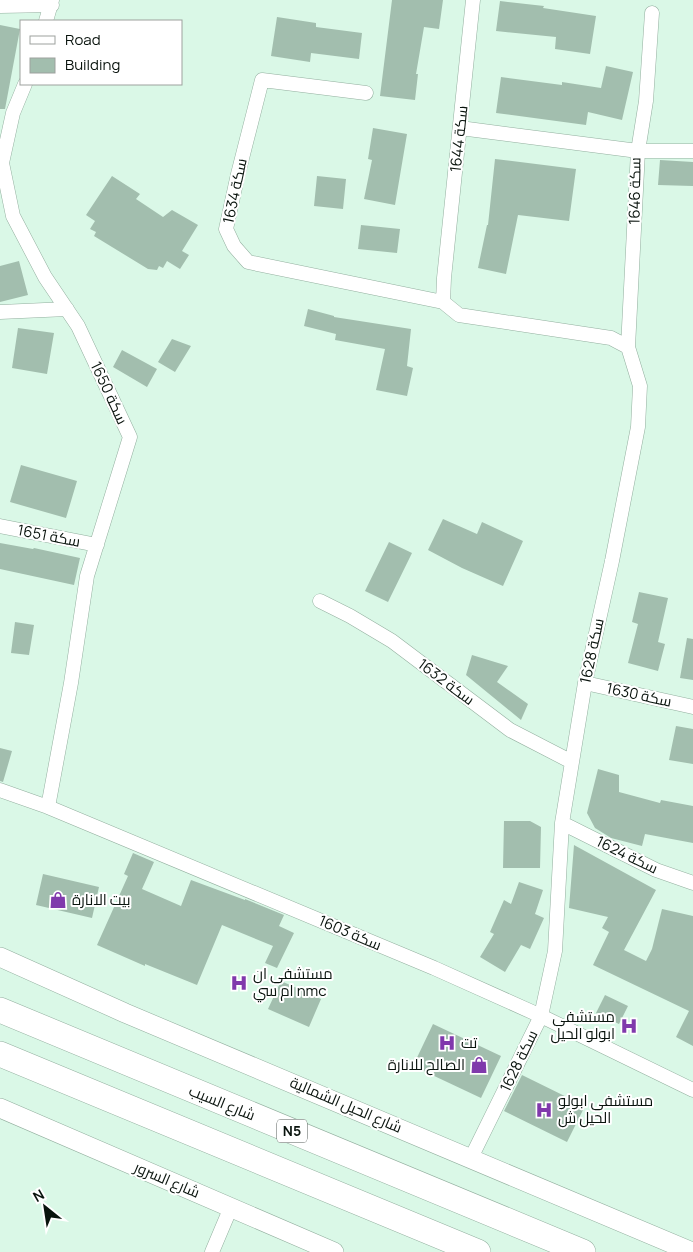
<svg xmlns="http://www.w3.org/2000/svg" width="693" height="1252" font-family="Manrope,Cairo,sans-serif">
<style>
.building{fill:#a2beae}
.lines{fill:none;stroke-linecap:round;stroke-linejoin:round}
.street-casing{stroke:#93af9f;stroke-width:15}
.secondary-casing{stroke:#93af9f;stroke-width:20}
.highway-casing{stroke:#93af9f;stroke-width:26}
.street{stroke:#fff;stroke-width:14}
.secondary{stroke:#fff;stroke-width:19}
.highway{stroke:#fff;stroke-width:25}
.labels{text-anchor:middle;stroke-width:4;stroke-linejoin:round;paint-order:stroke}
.shield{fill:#fff;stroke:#535a56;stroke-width:1}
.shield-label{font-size:14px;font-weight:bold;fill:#09130d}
.street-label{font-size:15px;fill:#09130d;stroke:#fff}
.poi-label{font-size:15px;fill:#09130d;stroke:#fff;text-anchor:start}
</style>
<rect width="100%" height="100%" fill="#daf8e7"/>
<path class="building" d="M 392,0 L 443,0 L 439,29 L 424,27 L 416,74 L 418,74 L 415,100 L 380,96 Z
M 500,1 L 544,6 L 543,8 L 596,16 L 590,54 L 555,49 L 556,37 L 496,31 Z
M 277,17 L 316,23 L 316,27 L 362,33 L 359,59 L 311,53 L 310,62 L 271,56 Z
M 0,25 L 20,29 L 5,109 L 0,109 Z
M 606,66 L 633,72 L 622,120 L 588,112 L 586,125 L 496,113 L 501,77 L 562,85 L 562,82 L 601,88 Z
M 373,128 L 407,134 L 395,205 L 364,199 L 372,160 L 368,159 Z
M 495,159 L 576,169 L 569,221 L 518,215 L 506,274 L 478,268 L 487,225 L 488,225 Z
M 660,160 L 693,162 L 693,186 L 658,185 Z
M 112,176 L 140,194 L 136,199 L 163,217 L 172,210 L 198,225 L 182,251 L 189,255 L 180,269 L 167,261 L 163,268 L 159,266 L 157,270 L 148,269 L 94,236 L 96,232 L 90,229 L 95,221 L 86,215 Z
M 317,176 L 346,179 L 343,209 L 314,206 Z
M 361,225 L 400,229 L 397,253 L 358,249 Z
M 19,261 L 28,295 L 0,302 L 0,266 Z
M 308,309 L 334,316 L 334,317 L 411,329 L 407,366 L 413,368 L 407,396 L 376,390 L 385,349 L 335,340 L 336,334 L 304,326 Z
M 18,328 L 54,333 L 47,374 L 12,368 Z
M 172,339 L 191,346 L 175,372 L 158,362 Z
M 122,350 L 157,369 L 147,387 L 113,367 Z
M 21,465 L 77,481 L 66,518 L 10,502 Z
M 443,519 L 477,534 L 482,522 L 523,541 L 503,586 L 462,568 L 428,550 Z
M 389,542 L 412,553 L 388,602 L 365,591 Z
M 0,543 L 33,549 L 34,548 L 80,558 L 74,585 L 0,569 Z
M 639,592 L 668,598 L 658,642 L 665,644 L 658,671 L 628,663 L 638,624 L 632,622 Z
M 15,622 L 34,625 L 29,655 L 11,653 Z
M 687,638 L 693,639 L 693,680 L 680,678 Z
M 472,655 L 508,666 L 497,682 L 528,704 L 521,720 L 466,675 Z
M 676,726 L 693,729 L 693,764 L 669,760 Z
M 0,748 L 12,751 L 3,782 L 0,781 Z
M 598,769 L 619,775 L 619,792 L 660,803 L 661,800 L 693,806 L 693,843 L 645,834 L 642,846 L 611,838 L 595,828 L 587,813 Z
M 504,821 L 530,821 L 541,827 L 540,868 L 503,868 Z
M 574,845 L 656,890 L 624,950 L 646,961 L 652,949 L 662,909 L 693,916 L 693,1046 L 676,1037 L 689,1011 L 593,965 L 609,932 L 602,928 L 608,917 L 569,908 Z
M 133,853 L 154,862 L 142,889 L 181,906 L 191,880 L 245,900 L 245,899 L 284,915 L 279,926 L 294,933 L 277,968 L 265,963 L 273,946 L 222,925 L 197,985 L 145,964 L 145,966 L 97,945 L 128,876 L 124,874 Z
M 43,874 L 99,887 L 92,918 L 36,905 Z
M 519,882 L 543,890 L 535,914 L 544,918 L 530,949 L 521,945 L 505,972 L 480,957 L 494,934 L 490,932 L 504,900 L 511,904 Z
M 281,981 L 321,999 L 309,1027 L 268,1009 Z
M 605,995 L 628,1006 L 619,1024 L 596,1013 Z
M 433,1024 L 501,1056 L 481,1098 L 413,1066 Z
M 522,1075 L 585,1106 L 567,1142 L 504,1111 Z"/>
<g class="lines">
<g class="street-casing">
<path id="street" d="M 0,6 L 52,5
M 46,21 L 52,0
M 25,84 L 13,113 L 2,163 L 13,216 L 45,277 L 78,326 L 130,437 L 87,576 L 71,683 L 48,807
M 366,93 L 262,80 L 238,174 L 226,229 L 234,246 L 248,262 L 443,302
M 460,128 L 638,151 L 693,151
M 0,312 L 67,309
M 628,347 L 638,151 L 646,101 L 652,13
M 0,526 L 97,545
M 320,601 L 350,616 L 392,641 L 510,730 L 572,762
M 585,683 L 693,707
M 0,790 L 48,807 L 434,968 L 541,1016 L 693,1090
M 562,823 L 656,870 L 693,883
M 471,1158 L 541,1016 L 555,951 L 562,823 L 585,683 L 612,561 L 638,427 L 640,386 L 628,347 L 611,338 L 459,315 L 443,302 L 444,278 L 473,0
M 212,1252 L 231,1207"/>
</g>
<g class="secondary-casing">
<path id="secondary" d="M 0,957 L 125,1013 L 692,1252
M 0,1108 L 334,1252"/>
</g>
<g class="highway-casing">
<path id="highway" d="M 0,1010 L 583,1252
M 0,1054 L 478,1252"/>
</g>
<use href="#street" class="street"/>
<use href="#secondary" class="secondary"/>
<use href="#highway" class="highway"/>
</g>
<defs>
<g id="shop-bare" transform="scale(1.35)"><path d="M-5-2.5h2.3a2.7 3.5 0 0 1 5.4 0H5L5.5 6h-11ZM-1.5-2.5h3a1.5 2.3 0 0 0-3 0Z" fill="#8039ac" stroke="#fff" stroke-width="2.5" paint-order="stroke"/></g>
<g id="hospital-bare" transform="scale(1.35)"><path d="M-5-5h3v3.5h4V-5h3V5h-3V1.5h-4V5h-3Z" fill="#8039ac" stroke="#fff" stroke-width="2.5" paint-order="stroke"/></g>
</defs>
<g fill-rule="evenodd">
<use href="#shop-bare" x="58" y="900"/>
<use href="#hospital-bare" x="239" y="983"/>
<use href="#hospital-bare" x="629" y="1026"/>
<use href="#hospital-bare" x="447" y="1043"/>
<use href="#shop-bare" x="479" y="1065"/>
<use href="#hospital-bare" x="544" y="1110"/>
</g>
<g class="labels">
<rect class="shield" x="277" y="1119.5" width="30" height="23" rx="4"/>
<g class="shield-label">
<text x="292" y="1136">N5</text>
</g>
<g class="street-label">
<text transform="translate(459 139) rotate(-84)" y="5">سكة 1644</text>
<text transform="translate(235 191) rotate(-78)" y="5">سكة 1634</text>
<text transform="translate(635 191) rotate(-89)" y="5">سكة 1646</text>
<text transform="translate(109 393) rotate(65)" y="5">سكة 1650</text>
<text transform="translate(49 536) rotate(11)" y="5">سكة 1651</text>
<text transform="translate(592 651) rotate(-78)" y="5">سكة 1628</text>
<text transform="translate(446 682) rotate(37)" y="5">سكة 1632</text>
<text transform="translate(639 695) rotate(12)" y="5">سكة 1630</text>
<text transform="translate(627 855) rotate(26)" y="5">سكة 1624</text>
<text transform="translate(350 933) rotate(23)" y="5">سكة 1603</text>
<text transform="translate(519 1061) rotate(-64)" y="5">سكة 1628</text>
<text transform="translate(222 1103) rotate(22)" y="5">شارع السيب</text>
<text transform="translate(346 1105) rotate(23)" y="5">شارع الحيل الشمالية</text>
<text transform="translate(167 1180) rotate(23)" y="5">شارع السرور</text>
</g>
<g class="poi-label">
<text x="72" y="905">بيت الانارة</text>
<text x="253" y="979">مستشفى ان<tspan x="253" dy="17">ام سي nmc</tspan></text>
<text x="615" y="1022" text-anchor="end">مستشفى<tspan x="615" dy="17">ابولو الحيل</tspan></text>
<text x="461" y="1048">تت</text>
<text x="465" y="1070" text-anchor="end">الصالح للانارة</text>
<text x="558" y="1106">مستشفى ابولو<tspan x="558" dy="17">الحيل ش</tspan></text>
</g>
</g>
<rect x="20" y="20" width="162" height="65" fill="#ffffff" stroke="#9da19e"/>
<rect x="30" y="36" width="25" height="8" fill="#ffffff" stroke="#9da19e"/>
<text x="65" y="45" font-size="15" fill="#09130d">Road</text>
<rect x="30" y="58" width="25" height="15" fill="#a2beae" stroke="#9da19e"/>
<text x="65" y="70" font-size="15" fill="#09130d">Building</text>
<g transform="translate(45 1207) rotate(330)" stroke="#ffffff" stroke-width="4" paint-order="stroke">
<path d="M0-4L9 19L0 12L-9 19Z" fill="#09130d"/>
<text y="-8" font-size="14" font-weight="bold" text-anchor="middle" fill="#09130d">N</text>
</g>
</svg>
